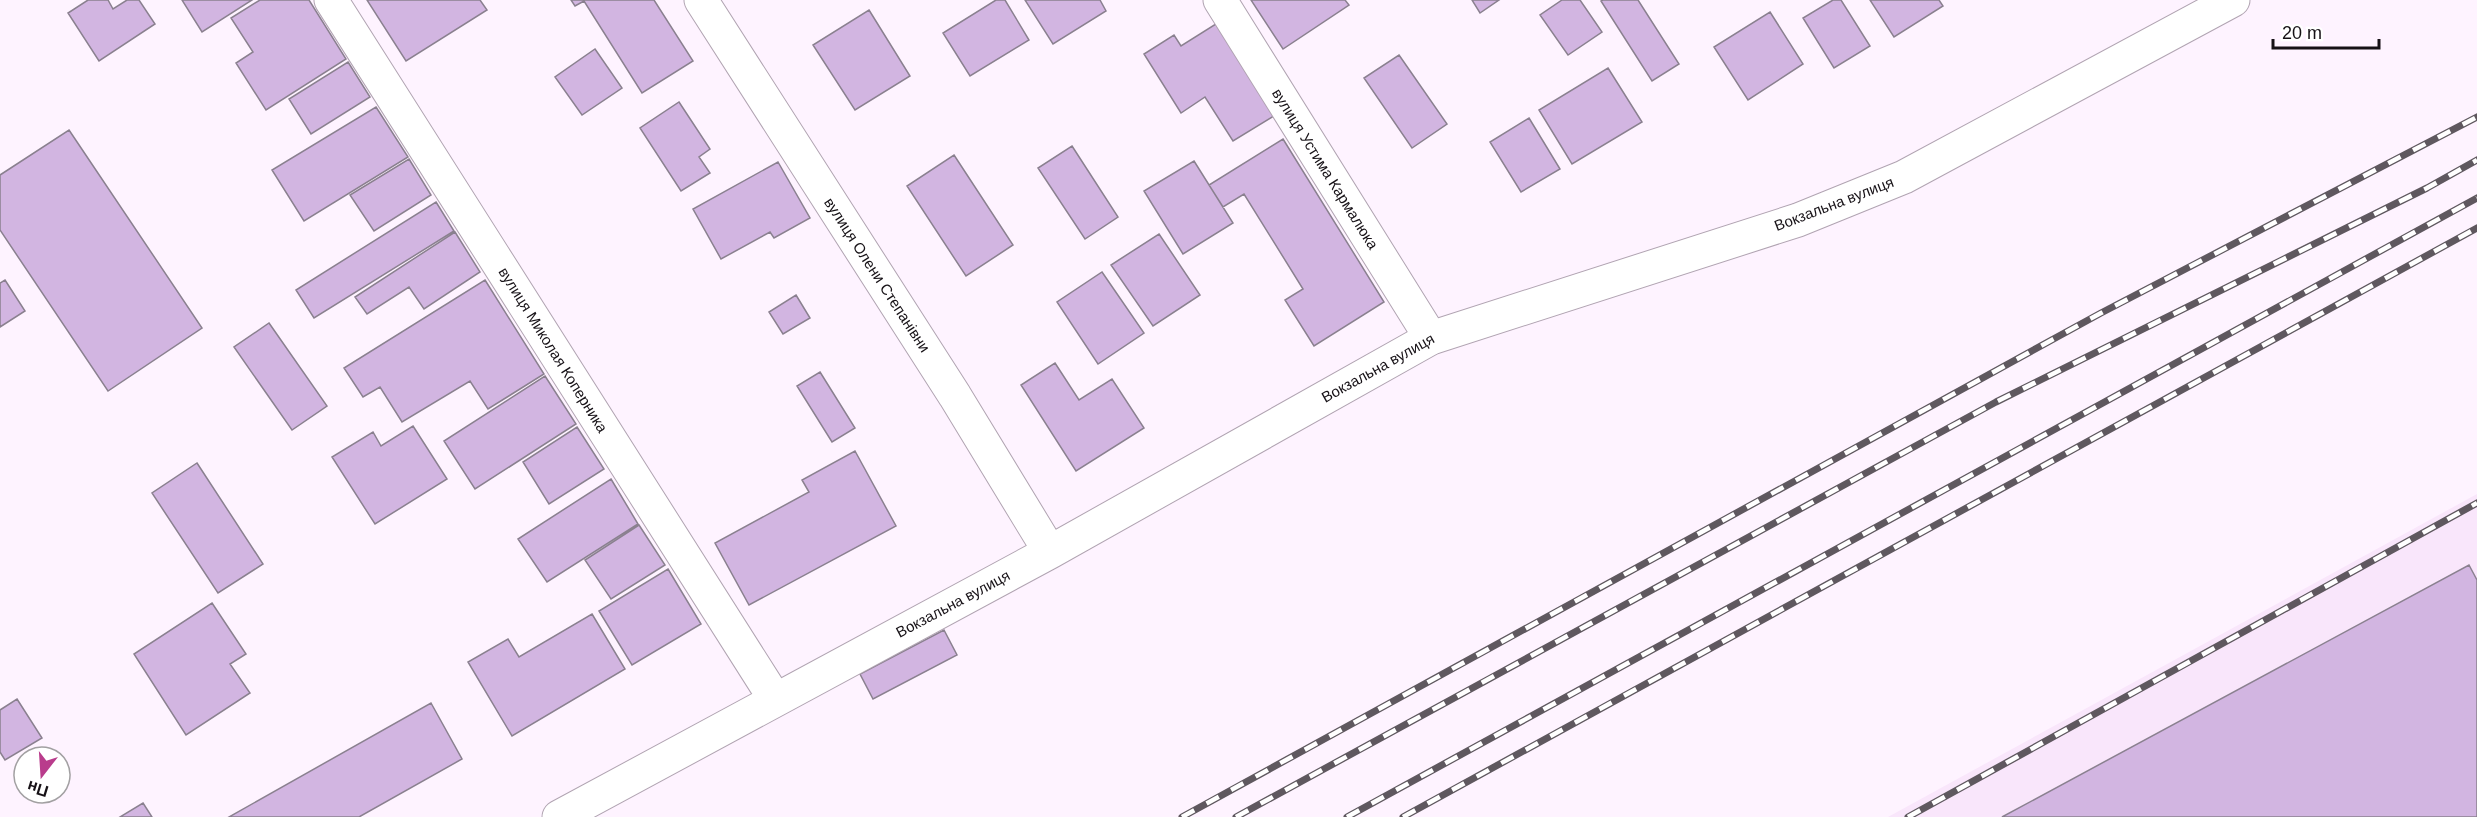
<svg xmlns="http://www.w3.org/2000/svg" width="2477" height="817" font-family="Arial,sans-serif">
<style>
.built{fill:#f9e6fb}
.building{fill:#d2b5e1;stroke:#8a808f;stroke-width:1.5}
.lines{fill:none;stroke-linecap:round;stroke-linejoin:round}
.minor-casing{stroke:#b1a4b2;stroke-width:35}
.tertiary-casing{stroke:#b1a4b2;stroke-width:35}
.minor{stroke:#fff;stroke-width:33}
.tertiary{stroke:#fff;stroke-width:33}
.rail-casing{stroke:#5f585f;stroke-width:7}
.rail{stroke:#fff;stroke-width:4.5;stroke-dasharray:14;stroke-linecap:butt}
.labels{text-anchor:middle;stroke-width:4.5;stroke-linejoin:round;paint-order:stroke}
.street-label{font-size:15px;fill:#161116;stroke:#fff}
</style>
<rect width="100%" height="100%" fill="#fef3ff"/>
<path class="built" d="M 2477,494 L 2477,817 L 1888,817 Z"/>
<path class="building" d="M 88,0 L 108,0 L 113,9 L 127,0 L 139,0 L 155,24 L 99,61 L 68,13 Z
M 182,0 L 252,0 L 202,32 Z
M 260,0 L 309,0 L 346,59 L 266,110 L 236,63 L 253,52 L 231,18 Z
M 367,0 L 480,0 L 487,10 L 406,61 Z
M 571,0 L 654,0 L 693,61 L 642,93 L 584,1 L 575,6 Z
M 996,0 L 1005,0 L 1029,40 L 970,76 L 943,33 Z
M 1025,0 L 1100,0 L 1106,11 L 1053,44 Z
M 1251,0 L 1345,0 L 1349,5 L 1283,49 Z
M 1472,0 L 1499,0 L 1480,13 Z
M 1562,0 L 1580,0 L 1602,32 L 1568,55 L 1540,15 Z
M 1603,0 L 1638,0 L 1679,64 L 1652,81 L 1601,1 Z
M 1833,0 L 1841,0 L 1870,46 L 1834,68 L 1803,18 Z
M 1870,0 L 1939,0 L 1943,6 L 1894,37 Z
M 869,10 L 910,76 L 855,110 L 813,45 Z
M 1770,12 L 1803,64 L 1748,100 L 1714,47 Z
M 1219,22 L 1277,114 L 1233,141 L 1205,97 L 1181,113 L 1144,54 L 1174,35 L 1181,46 Z
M 595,49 L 622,88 L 582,115 L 555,77 Z
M 1399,55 L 1447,124 L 1412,148 L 1364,78 Z
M 348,62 L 370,97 L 311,134 L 289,99 Z
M 1608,68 L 1642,122 L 1572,164 L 1539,110 Z
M 679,102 L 710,149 L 699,157 L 710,173 L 681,191 L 640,128 Z
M 376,107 L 408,157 L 304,221 L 272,170 Z
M 1529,118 L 1560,169 L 1521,192 L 1490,142 Z
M 69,130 L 202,328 L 108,391 L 0,230 L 0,175 Z
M 1283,139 L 1384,302 L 1314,346 L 1285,300 L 1303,289 L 1244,194 L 1223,207 L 1209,185 Z
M 1072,146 L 1118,217 L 1085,239 L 1038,168 Z
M 954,155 L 1013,245 L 966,276 L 907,186 Z
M 409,159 L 431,195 L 374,231 L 350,195 Z
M 1194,161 L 1233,223 L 1183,254 L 1144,191 Z
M 778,162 L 810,218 L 774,238 L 770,232 L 721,259 L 693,209 Z
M 436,202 L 454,231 L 314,318 L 296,290 Z
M 455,232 L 480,272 L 424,309 L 409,287 L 367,314 L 355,297 Z
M 1159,234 L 1200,295 L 1153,326 L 1111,265 Z
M 1102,272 L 1144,333 L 1098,364 L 1057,302 Z
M 5,280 L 25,311 L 0,327 L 0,283 Z
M 485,280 L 544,374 L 488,409 L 470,381 L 402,422 L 380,387 L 363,397 L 344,368 Z
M 796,295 L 810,318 L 783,334 L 769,312 Z
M 269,323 L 327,406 L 292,430 L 234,347 Z
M 1055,363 L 1079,400 L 1112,379 L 1144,428 L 1076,471 L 1021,385 Z
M 820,372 L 855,428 L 832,442 L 797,386 Z
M 545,376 L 576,424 L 475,489 L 444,441 Z
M 413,426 L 447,479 L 375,524 L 332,457 L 373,432 L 381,446 Z
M 577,427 L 604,469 L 549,504 L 523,462 Z
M 855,451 L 896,526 L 749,605 L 715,543 L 809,492 L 802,480 Z
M 197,463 L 263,564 L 218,593 L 152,493 Z
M 611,479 L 638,524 L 547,582 L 518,539 Z
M 639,525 L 665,565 L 611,599 L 585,560 Z
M 2469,565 L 2477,580 L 2477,817 L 2002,817 Z
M 668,569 L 701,624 L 632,665 L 599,611 Z
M 212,603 L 246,654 L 230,664 L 250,693 L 186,735 L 134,654 Z
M 592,614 L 625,669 L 512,736 L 468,662 L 508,639 L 519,657 Z
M 944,630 L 957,655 L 873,699 L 860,674 Z
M 17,699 L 42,738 L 5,760 L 0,752 L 0,710 Z
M 431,703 L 462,759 L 359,817 L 229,817 Z
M 143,803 L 152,817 L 120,817 Z"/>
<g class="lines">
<g class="minor-casing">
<path id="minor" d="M 331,0 L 775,699
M 1220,0 L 1431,338"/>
</g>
<g class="tertiary-casing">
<path id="tertiary" d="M 701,0 L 955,396 L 1050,552
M 559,817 L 1050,552 L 1431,338 L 1798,220 L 1904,177 L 2233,0"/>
</g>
<use href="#minor" class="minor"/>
<use href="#tertiary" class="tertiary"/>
<g class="rail-casing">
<path id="rail" d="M 1182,817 L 2101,313 L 2477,117
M 1236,817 L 1996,402 L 2427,188 L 2477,160
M 1347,817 L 2477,198
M 1403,817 L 2477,228
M 1908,817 L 2477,503"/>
</g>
<use href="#rail" class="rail"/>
</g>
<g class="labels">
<g class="street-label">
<text transform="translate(1325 169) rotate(58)" y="5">вулиця Устима Кармалюка</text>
<text transform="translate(1834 204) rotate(-21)" y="5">Вокзальна вулиця</text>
<text transform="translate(877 275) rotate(57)" y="5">вулиця Олени Степанівни</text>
<text transform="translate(553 350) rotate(58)" y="5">вулиця Миколая Коперника</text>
<text transform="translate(1378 368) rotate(-29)" y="5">Вокзальна вулиця</text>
<text transform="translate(953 604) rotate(-28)" y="5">Вокзальна вулиця</text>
</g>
</g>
<g transform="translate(42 775) rotate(197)"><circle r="28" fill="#ffffff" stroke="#a2a0a2" stroke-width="1.5"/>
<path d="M0-4.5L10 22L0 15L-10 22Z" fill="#b93c8c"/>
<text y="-9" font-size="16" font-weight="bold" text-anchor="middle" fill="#161116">Пн</text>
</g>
<path d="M2273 39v9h106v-9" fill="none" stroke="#161116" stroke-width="3"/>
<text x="2282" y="39" font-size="18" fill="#161116" stroke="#ffffff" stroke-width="4.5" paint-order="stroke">20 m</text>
</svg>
